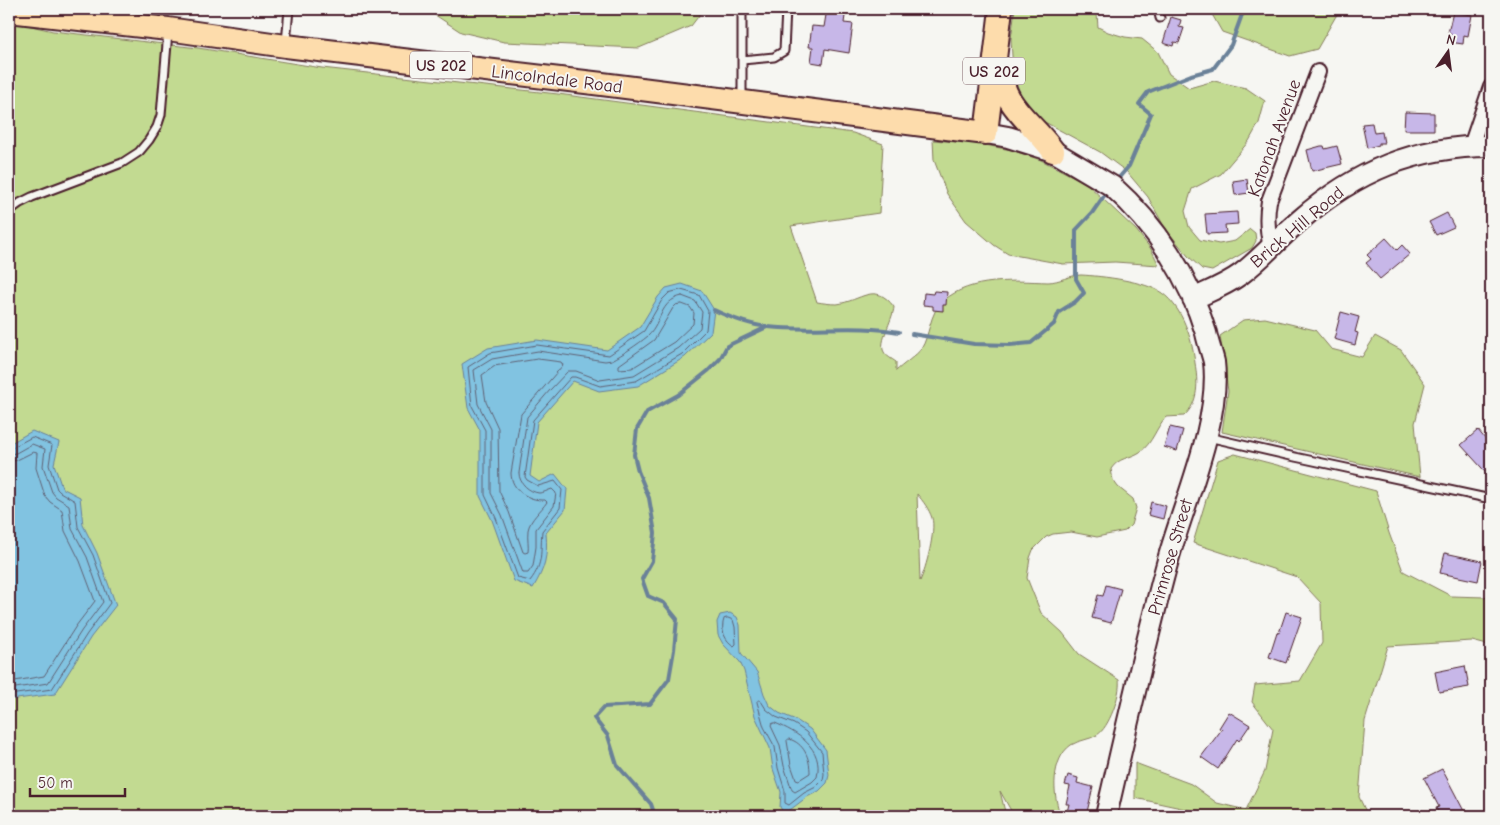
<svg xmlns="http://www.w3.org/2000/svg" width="1500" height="825" font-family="'Comic Neue',sans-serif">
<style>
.green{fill:#c2da91;stroke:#867c5e;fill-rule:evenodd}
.water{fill:#81c3e1;stroke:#6b8198}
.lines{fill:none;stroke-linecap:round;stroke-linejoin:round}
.shore{stroke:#606174;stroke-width:1}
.stream{stroke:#6b8198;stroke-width:4}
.building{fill:#c7b7e8;stroke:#4a1f2b}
.lane-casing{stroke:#4a1f2b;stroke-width:11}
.street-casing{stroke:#4a1f2b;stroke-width:18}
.secondary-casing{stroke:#4a1f2b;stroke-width:24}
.primary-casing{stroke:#4a1f2b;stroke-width:26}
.lane{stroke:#f6f6f2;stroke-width:7}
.street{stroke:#f6f6f2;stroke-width:14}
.secondary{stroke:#f6f6f2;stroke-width:20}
.primary{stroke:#fddcac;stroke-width:22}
.labels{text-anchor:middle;stroke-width:4;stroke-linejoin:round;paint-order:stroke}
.shield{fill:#f6f6f2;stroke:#7e6067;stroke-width:1}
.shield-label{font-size:16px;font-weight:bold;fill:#4a1f2b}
.street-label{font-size:18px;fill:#4a1f2b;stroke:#f6f6f2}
</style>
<rect width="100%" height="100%" fill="#f6f6f2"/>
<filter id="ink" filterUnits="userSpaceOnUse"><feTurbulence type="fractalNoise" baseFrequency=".02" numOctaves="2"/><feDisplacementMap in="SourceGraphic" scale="10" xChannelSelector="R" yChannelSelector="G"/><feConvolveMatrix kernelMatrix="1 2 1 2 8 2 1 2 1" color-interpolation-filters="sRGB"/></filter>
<g filter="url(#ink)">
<path class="green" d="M 426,9 L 704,9 L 691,26 L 639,48 L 504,42 L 461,32 Z
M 1015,9 L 1102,9 L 1097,14 L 1098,27 L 1108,32 L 1125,37 L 1142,39 L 1158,52 L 1169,74 L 1189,88 L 1214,81 L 1246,88 L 1265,101 L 1259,123 L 1249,141 L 1221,174 L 1192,189 L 1185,211 L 1189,227 L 1200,240 L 1219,244 L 1235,241 L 1250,229 L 1255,233 L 1256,241 L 1252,248 L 1212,271 L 1202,269 L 1188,256 L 1165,228 L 1148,197 L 1127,172 L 1100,152 L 1041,120 L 1028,110 L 1021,97 L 1013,72 L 1011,39 Z
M 1209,9 L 1340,9 L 1317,49 L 1290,56 L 1222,32 Z
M 9,21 L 53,31 L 198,48 L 322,68 L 558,94 L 853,133 L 883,144 L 879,213 L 791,226 L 817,302 C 823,303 830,304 837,304 C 861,301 875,281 894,307 C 893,320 878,342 884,352 C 886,356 892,359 896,362 L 896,371 C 901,366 918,354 921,349 C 930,336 929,313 943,301 C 971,277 1014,281 1048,282 C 1059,282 1070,275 1081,275 C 1102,276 1145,281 1162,293 C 1183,308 1192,339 1195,363 C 1198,382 1199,402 1184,416 L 1166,417 C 1156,427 1153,443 1140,452 C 1129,459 1119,457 1111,469 L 1113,480 L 1118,487 L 1133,499 L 1136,508 L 1131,525 L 1125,531 L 1097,537 L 1071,532 L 1053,534 L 1046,537 L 1033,550 L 1030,558 L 1027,578 L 1041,613 L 1062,632 L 1079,654 L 1119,680 C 1121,694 1109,728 1097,735 C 1089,740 1079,740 1071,745 C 1051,759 1052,795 1061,816 L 1014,816 L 1000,791 L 1006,816 L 9,816 ZM 917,494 C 923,501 929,509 932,518 C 936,530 926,569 920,581 Z
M 933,140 L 980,144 L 1011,150 L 1041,160 L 1086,183 L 1136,230 L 1151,249 L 1159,265 L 1115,262 L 1063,264 L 1008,254 L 994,245 L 966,221 L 947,194 L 934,160 Z
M 1265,318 L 1315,330 L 1331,349 L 1362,357 L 1375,336 L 1401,350 L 1425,384 L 1415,423 L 1420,477 L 1222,432 L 1228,391 L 1220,336 L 1243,320 Z
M 1235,454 L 1376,491 L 1389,533 L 1403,571 L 1451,596 L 1485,597 L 1491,592 L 1491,646 L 1472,641 L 1388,646 L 1365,721 L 1359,797 L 1368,816 L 1218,816 L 1135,798 L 1135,763 L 1191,784 L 1217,803 L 1246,810 L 1265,771 L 1273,729 L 1252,702 L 1255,685 L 1300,681 L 1322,643 L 1321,603 L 1297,577 L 1193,543 L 1218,460 Z"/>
<path class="water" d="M 682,284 L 702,291 L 714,310 L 711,332 L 685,357 L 638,386 L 599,391 L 573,381 L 537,422 L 530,476 L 539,482 L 555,474 L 567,489 L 565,510 L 546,533 C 548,557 545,568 533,588 L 514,581 L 492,520 L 480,496 L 480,430 L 468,408 L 462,364 L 488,348 L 537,340 L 607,350 L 640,327 L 658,297 L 666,288 Z
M 32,431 L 59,442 L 54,464 L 62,488 L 80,497 L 83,525 L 97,553 L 116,605 L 91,637 L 55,694 L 9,700 L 9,444 Z
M 730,613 L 737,617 L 740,625 L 741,653 L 757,672 L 764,694 L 769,705 L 779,713 L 796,720 L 810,729 L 826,750 L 829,775 L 827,783 L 819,791 L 807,797 L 786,813 L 783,812 L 780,807 L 781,792 L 773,769 L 770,748 L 755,716 L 744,671 L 740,662 L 723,644 L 718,635 L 717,622 L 720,615 Z"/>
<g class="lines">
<path class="shore" d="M 681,290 L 699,295 L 708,311 L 706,330 L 682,354 L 636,381 L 600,386 L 575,377 L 571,377 L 533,420 L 525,477 L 527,480 L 538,486 L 555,481 L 562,490 L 560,508 L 542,531 C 540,552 544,563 530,581 L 518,578 L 496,518 L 485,495 L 485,430 L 472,406 L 468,367 L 490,353 L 537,345 L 609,355 L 644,331 L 662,300 L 669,293 Z
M 682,296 L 695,301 L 702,312 L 700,328 L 678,348 L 634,375 L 600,380 L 576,371 L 568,371 L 550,390 L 527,417 L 519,473 C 519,483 529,492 539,493 C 544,493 548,490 552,489 L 556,493 L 554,506 L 536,529 L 536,547 L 533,566 L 528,573 L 523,573 L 502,515 L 491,493 L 491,429 L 478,404 L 474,370 L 492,359 L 538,351 L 605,361 L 612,360 C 623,354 637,345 648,336 C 662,323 659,301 682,296 Z
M 682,304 L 690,307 L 694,313 L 693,324 L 674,342 L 632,368 L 619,369 L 619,365 L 654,340 L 673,308 L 676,305 Z
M 538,359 L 561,362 L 563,365 L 521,414 L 511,473 C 511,490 529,501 545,500 L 547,502 C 541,511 530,519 528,530 C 527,538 529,545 528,552 L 525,553 L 523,552 L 509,512 L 499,491 L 498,428 L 486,402 L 482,375 L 495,366 Z
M 9,448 L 13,447 L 32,437 L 52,445 L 49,465 L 57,489 L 60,492 L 75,501 L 78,527 L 93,555 L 110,603 L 87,634 L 52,689 L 9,695
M 9,454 L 16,453 L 32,444 L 45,449 L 43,466 L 52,492 L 56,497 L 69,505 L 72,529 L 87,557 L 103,602 L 82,630 L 48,683 L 9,689
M 9,462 L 17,460 L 33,452 L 37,453 L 36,468 L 45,496 L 50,502 L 62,510 L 65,531 L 80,561 L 95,601 L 76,626 L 44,676 L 9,682
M 728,618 L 733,620 L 735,627 L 736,644 L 734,646 C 725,641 720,630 724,619 Z
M 759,700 L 761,701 L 766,709 L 776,717 L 794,724 L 806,732 L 822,752 L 824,774 L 823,780 L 816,787 L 804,793 L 789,805 L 785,803 L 785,791 L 778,768 L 775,747 L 764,727 L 757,702 Z
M 775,723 C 797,732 824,748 817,777 L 812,782 L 795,792 L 792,790 L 784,766 L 780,745 L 771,726 L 772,724 Z
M 789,739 C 804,743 810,758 810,773 L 799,780 L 796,779 L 791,765 L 787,741 Z"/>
<path class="stream" d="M 1116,181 L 1129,166 L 1151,114 L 1139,104 L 1148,92 L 1191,75 L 1213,69 L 1231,45 L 1244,9
M 714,310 C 731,318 749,325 768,327 C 812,332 856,324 899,332
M 912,334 L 974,344 L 1010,345 L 1031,343 L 1054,324 L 1059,312 L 1075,302 L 1084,293 L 1076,279 L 1076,230 L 1092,213 L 1108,190
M 655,816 L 651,804 L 617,765 L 608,736 L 594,718 L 604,707 L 650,704 L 669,679 L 674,650 L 677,619 L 664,603 L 648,596 L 642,579 L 652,561 L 655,533 L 649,498 L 638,471 L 634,455 L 637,429 L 647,412 L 678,395 L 708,371 L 720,359 L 727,346 L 767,327"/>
</g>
<path class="building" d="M 827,9 L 846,9 L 844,23 L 853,24 L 849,53 L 825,49 L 823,64 L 811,62 L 813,47 L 809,47 L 812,26 L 824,27 Z
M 1453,12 L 1472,15 L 1468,36 L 1464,35 L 1463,44 L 1449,42 L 1451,33 L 1448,33 Z
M 1171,17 L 1181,20 L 1179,27 L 1184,28 L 1179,43 L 1174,42 L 1173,46 L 1163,43 Z
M 1405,112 L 1434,113 L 1434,130 L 1404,130 Z
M 1372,123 L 1374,133 L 1382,132 L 1384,143 L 1379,143 L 1379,145 L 1367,148 L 1362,124 Z
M 1321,146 L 1324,146 L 1325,149 L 1337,146 L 1342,164 L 1312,171 L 1307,150 Z
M 1247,179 L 1249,193 L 1235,195 L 1233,181 Z
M 1237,212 L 1238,224 L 1225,225 L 1226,233 L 1207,234 L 1205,214 Z
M 1447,213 L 1454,227 L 1436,235 L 1429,222 Z
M 1386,238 L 1397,250 L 1402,245 L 1410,254 L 1380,279 L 1366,263 L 1371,259 L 1367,255 Z
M 934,291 L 947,292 L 946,305 L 943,305 L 943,311 L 933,310 L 933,306 L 923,305 L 924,293 L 933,294 Z
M 1341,312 L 1359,317 L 1355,332 L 1358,333 L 1355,345 L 1334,339 Z
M 1170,427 L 1183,430 L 1177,451 L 1164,447 Z
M 1478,430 L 1486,440 L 1491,436 L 1491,478 L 1461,445 Z
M 1151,502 L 1166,506 L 1163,519 L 1148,515 Z
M 1445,553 L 1482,561 L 1478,581 L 1440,573 Z
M 1106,585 L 1121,589 L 1111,623 L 1092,618 L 1098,595 L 1103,596 Z
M 1286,612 L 1302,617 L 1286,663 L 1269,657 L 1277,632 L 1279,633 Z
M 1465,666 L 1469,687 L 1439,692 L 1435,672 Z
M 1229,712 L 1250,725 L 1239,741 L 1237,739 L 1218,769 L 1201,757 L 1222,729 L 1219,728 Z
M 1442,769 L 1464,811 L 1455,816 L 1440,816 L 1436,808 L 1439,807 L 1424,778 Z
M 1068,775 L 1078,778 L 1077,783 L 1093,787 L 1086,816 L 1067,812 L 1069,804 L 1066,804 L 1070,786 L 1065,785 Z"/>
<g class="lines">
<g class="lane-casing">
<path id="lane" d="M 1158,9 L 1160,18
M 286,43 L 289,9
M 742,60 L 774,57 L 784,51 L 786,9
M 742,100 L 742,9
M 9,211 L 20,203 L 32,197 L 122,163 L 139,152 L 149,140 L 157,127 L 161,115 L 168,32
M 1208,437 L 1295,457 L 1491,499"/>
</g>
<g class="street-casing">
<path id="street" d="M 1471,146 L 1491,87
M 1271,247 C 1267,231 1266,218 1269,201 L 1318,72"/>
</g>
<g class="secondary-casing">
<path id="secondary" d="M 986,133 L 1008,137 L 1053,151 L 1112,186 C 1156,225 1189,277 1206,333 C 1208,343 1212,353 1214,362 C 1221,421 1184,502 1168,560 C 1145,644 1126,730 1106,816
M 1193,299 C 1210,291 1226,285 1241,274 C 1261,259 1280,237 1300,220 C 1356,171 1416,146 1491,146"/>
</g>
<g class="primary-casing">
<path id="primary" d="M 9,11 L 168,29 L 286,46 L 602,84 L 986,133 L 1001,9
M 998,65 C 1005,110 1029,118 1053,151"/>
</g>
<use href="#lane" class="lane"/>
<use href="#street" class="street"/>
<use href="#secondary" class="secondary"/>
<use href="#primary" class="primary"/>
</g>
</g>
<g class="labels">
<g class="shield">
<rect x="410" y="51.5" width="62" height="27" rx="4"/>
<rect x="963" y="57.5" width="62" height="27" rx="4"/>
</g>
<g class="shield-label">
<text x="441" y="71">US 202</text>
<text x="994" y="77">US 202</text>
</g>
<g class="street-label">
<text transform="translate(557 79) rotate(7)" y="6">Lincolndale Road</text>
<text transform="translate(1274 138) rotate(-70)" y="6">Katonah Avenue</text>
<text transform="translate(1297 227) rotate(-40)" y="6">Brick Hill Road</text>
<text transform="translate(1170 557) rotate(-74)" y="6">Primrose Street</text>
</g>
</g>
<rect width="1500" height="825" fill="none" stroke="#f6f6f2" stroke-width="30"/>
<rect x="15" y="15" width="1470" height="795" fill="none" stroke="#4a1f2b" stroke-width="2" filter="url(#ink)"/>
<g transform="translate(1448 52) rotate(14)" stroke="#f6f6f2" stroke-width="4" paint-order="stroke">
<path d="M0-4L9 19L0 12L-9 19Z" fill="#4a1f2b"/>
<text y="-8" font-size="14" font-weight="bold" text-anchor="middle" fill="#4a1f2b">N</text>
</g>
<path d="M30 788v8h95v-8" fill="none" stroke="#4a1f2b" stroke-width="2.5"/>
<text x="38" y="788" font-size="15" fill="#4a1f2b" stroke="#f6f6f2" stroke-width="4" paint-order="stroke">50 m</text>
</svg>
